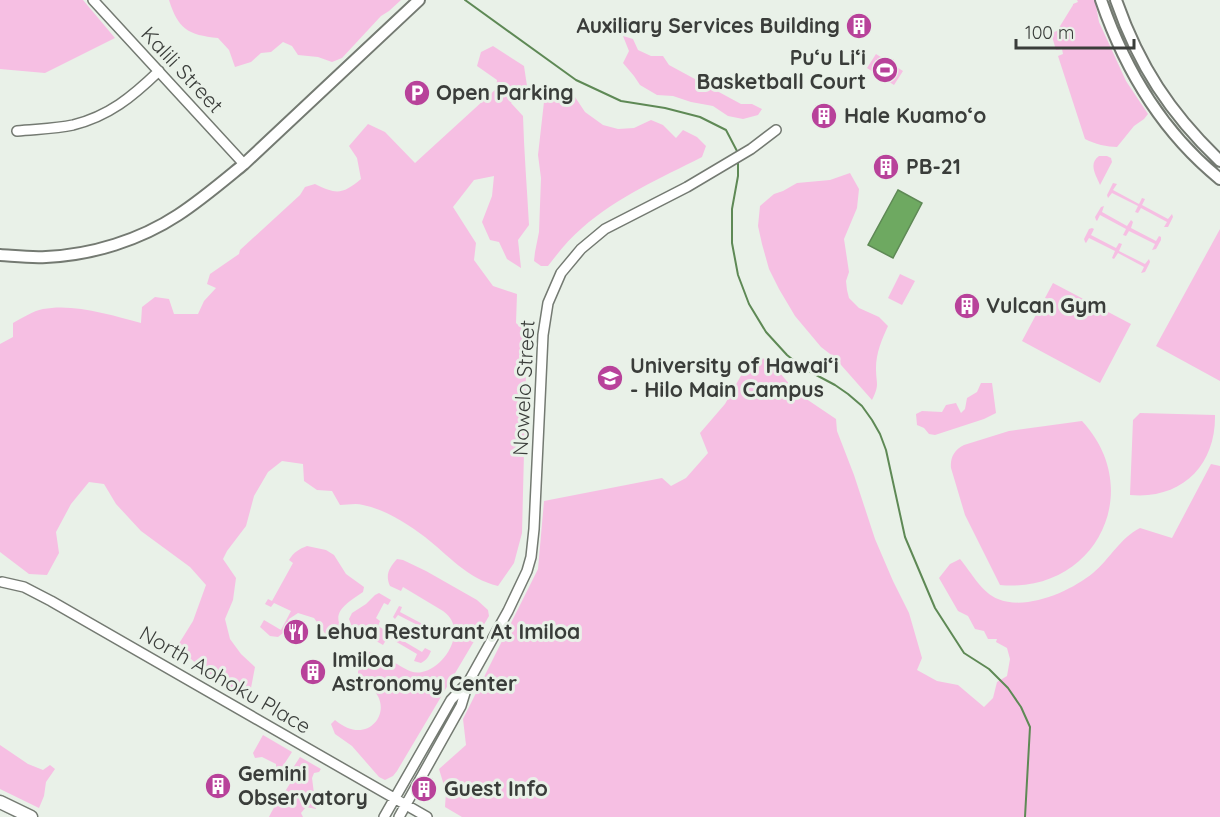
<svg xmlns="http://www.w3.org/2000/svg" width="1220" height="817" font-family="Quicksand,sans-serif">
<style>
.green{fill:#f6bfe3}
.water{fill:#6ea961;stroke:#5e8955;stroke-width:1.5}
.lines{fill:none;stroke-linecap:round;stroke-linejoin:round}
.stream{stroke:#5e8955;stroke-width:2}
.minor-casing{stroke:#747a72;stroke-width:12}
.tertiary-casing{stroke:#747a72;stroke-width:14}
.secondary-casing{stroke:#747a72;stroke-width:15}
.minor{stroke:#fff;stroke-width:9}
.tertiary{stroke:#fff;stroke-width:10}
.secondary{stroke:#fff;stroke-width:12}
.labels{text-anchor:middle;stroke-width:6;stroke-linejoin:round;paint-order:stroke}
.poi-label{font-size:21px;font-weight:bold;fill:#3a3d3a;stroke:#e9f1e8;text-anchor:start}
.street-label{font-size:21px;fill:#3a3d3a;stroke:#e9f1e8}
</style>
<rect width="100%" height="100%" fill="#e9f1e8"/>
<path class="green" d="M 0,0 L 83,0 L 115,38 L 45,73 L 0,69 Z
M 169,0 L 401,0 L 389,11 L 381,16 L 342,58 L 332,62 L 318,57 L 298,55 L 292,46 L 283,42 L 271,52 L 261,53 L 251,62 L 235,67 L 229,50 L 218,38 C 188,35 178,29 169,0 Z
M 1077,0 L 1095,0 L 1099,22 L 1126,81 L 1148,114 L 1144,119 L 1134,126 L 1117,147 C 1108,147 1094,144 1085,139 L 1058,56 L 1063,54 L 1062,49 L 1056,50 L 1051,33 L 1057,31 L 1073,5 L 1073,4 L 1078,2 Z
M 623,36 L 633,39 L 638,50 L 651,56 L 663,56 L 669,65 L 741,104 L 752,104 L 762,109 L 758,115 L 743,119 L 728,116 L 713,106 L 691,102 L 673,96 L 657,95 L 640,85 L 634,76 L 623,63 L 629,51 Z
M 493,46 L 524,66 L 527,86 L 511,103 L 523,116 C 524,152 527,188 529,225 L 518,240 L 521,268 L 507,259 L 499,242 L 490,240 L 482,222 L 492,196 L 494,176 L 474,180 L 453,207 L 476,243 L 474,260 L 493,286 L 517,294 L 516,323 L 527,333 L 522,533 L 514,563 L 498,586 C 468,579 448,555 425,537 C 408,524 384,509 363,505 C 356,503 347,505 340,505 L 332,491 L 317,490 L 304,481 L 303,464 L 282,461 L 268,472 L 254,496 L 246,526 L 227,551 L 223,559 L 236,578 L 233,600 L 225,619 L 230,639 L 241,654 L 255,667 L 251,688 L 234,690 L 224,680 L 206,672 L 191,659 L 175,650 L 193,621 L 206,585 L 190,567 L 141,531 L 116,504 L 104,484 L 89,482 L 71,504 L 56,532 L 59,553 L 47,575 L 29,574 L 0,552 L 0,344 L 13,337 L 13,323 C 22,318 33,311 43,309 C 73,303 112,315 141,323 L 142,307 L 155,297 L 169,299 L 174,314 L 198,314 L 204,301 L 216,288 L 207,284 L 210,274 L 239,254 L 240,250 L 300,195 L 305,187 L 315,184 C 337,195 343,194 361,179 L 357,158 L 349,146 L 368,124 L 385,132 L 415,163 L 496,89 L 497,80 L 477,66 L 481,52 Z
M 876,54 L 903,71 L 894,85 L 867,68 Z
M 558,90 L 575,97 L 585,112 L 603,125 L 618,129 L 634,128 L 651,120 L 663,125 L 676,138 L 683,130 L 697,137 L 706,146 L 702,157 C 661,178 617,197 582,228 C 569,239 558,253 548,266 L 541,266 L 534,261 L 535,252 L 539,232 L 541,178 L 538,155 L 545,93 Z
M 1099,156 L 1107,156 L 1111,158 L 1112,162 L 1100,185 C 1096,175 1088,164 1099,156 Z
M 850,173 L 859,189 L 857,208 L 844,239 L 849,272 L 846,281 L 847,290 L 849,298 L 859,308 L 879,317 L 888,326 C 882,339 876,353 876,368 C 876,384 880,384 872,400 L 834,357 L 821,347 L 795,316 L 779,289 L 769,269 L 762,244 L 758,226 L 760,206 L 774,194 L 783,191 L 797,183 L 830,180 Z
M 1113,183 L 1117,184 L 1113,190 L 1139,204 L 1142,198 L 1145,199 L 1142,205 L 1168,219 L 1172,214 L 1173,217 L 1168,227 L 1164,227 L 1167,222 L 1141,208 L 1138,213 L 1135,212 L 1138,206 L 1112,193 L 1108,198 L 1107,195 Z
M 1104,206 L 1102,212 L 1127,226 L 1131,220 L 1133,222 L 1131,228 L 1156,241 L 1159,236 L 1161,237 L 1161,240 L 1156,249 L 1152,250 L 1155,244 L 1129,231 L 1126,236 L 1123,235 L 1126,229 L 1100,215 L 1097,221 L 1096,220 L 1095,217 L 1101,207 Z
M 1092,228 L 1094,229 L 1091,235 L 1116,248 L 1119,243 L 1122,244 L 1119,251 L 1145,264 L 1149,259 L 1150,262 L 1145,272 L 1141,273 L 1144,267 L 1118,253 L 1114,259 L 1112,258 L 1115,251 L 1089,238 L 1086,243 L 1085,242 L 1084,239 L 1089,229 Z
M 1220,229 L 1220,381 L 1156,346 Z
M 900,274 L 915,281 L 902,305 L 888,298 Z
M 1053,283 L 1131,324 L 1100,383 L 1022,341 Z
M 752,356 L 769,360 L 796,392 L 836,419 L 837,431 L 854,475 L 875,539 L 893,581 L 909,613 L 922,658 L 917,670 L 937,681 L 958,685 L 984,707 L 993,698 L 997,682 L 1007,676 L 1010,659 L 1007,648 L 996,642 L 997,639 L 988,639 L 984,631 L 975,629 L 968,616 L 958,611 L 939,578 L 950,564 L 960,559 C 971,572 982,593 998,599 C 1027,611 1071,591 1093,573 C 1110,559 1120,538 1140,528 L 1172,538 L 1211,464 L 1220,466 L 1220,817 L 462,817 L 445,807 L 446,792 L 439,769 L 466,745 L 463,719 L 538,569 L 544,501 L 662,478 L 671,486 L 686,478 L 708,453 L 700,433 L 725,404 Z
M 981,383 L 992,383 L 996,413 L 984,419 L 935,435 L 929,434 L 924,428 L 917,425 L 916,414 L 922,411 L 942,412 L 946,405 L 956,403 L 961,413 L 965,409 L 967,398 L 977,392 Z
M 1140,413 L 1215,415 C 1216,466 1181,500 1130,495 L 1133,420 Z
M 1082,421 C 1147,491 1095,594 1000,585 L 965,515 L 951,468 C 950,458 954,450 964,445 L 1009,431 Z
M 307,546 L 326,550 L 334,555 L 346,574 L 364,587 L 363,592 C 346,604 326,614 348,636 L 341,635 L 329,639 L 314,618 L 298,613 L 289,619 L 283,633 L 278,637 L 270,636 L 260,627 L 264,620 L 281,630 L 291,611 L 274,603 L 271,607 L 265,604 L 268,599 L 272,601 L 293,563 L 289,560 C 294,552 299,549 307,546 Z
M 397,559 L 403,560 L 426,571 L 477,600 L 488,610 L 489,616 L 397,771 L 393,776 L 385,780 L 379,777 L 352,746 L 335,734 L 331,724 L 335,720 C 374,753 403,695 358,682 L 358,671 L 367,661 L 369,652 C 376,655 384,657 391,661 C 401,665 410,675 422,672 C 445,668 469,629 443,611 L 403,587 L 401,591 L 390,586 C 385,575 389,568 397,559 Z
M 379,593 L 391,600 L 388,605 L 384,603 L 376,618 L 380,621 L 378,626 L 422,652 L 425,648 L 431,651 C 429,656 427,660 421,663 L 414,661 L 417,654 L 388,637 L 383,645 L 352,627 L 349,619 L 352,613 L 366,604 L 375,595 Z
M 399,606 L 402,607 L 400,612 L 432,629 L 435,625 L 439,628 L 440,635 L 437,642 L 430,638 L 433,633 L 398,615 L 395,619 L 393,617 Z
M 263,735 L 292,752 L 279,772 L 276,770 L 276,764 L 262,757 L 255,758 L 253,753 Z
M 0,745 L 28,764 L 43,770 L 50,765 L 55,769 L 46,782 L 44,796 L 39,808 L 0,789 Z
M 300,757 L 321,769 L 319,772 L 314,773 L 312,778 L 316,809 L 306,807 L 301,813 L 303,817 L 269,817 C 275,804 285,793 292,780 L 287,777 Z"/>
<path class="water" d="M 898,190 L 922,203 L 893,258 L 868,245 Z"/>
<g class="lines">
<path class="stream" d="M 465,0 L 576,80 L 621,101 L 665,108 L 700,117 L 726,130 L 738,153
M 738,162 L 738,176 L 732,209 L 732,243 L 738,275 L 749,304 L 766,332 L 787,355 L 803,368 L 835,385 L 848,394 L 862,406 L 872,420 L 880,434 L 886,450 L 905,537 L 935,608 L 964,653 L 989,669 L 1008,688 L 1021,707 L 1030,727 L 1025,817"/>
<g class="minor-casing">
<path id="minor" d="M 93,0 L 244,164
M 17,131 C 35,129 55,129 73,125 C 109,116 132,97 159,71
M 2,582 L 24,587 L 51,601 L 427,817
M 384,817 L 451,700 L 469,681 L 508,611 L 527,571 L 531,557 L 534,529 L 543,335 L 548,303 L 561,273 L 581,249 L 605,229 L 687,187 L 751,149 L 776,130
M 399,817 L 461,706 L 468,683"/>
</g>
<g class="tertiary-casing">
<path id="tertiary" d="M 1101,0 C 1125,70 1162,132 1220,179
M 1116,0 C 1139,66 1170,113 1220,161
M 0,255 C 15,256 31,258 46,257 C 92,255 140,240 178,215 C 201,200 222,182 244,164 L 419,0"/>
</g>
<g class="secondary-casing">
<path id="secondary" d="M 0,802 L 31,817"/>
</g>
<use href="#minor" class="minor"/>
<use href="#tertiary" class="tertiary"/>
<use href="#secondary" class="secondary"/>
</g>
<defs>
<g id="building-disc" transform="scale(1.35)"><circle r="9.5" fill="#b8429a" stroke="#e9f1e8"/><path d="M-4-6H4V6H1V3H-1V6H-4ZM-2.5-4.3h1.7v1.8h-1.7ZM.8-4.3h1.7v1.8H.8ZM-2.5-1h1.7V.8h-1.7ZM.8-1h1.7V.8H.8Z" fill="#fff"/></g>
<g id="stadium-disc" transform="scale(1.35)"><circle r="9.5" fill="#b8429a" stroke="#e9f1e8"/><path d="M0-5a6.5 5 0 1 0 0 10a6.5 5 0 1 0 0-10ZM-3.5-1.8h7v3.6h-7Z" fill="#fff"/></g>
<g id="parking-disc" transform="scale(1.35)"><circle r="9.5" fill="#b8429a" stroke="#e9f1e8"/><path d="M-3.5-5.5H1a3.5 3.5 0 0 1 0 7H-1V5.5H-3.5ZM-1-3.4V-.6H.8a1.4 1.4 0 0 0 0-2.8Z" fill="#fff"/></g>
<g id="university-disc" transform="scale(1.35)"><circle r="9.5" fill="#b8429a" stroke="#e9f1e8"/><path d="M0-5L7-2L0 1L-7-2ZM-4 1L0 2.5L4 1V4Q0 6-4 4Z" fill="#fff"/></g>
<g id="restaurant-disc" transform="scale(1.35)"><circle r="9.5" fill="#b8429a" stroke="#e9f1e8"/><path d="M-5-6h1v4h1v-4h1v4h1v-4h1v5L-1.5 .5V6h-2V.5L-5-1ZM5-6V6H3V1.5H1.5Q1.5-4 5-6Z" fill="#fff"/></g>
</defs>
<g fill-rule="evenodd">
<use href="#building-disc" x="859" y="26"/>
<use href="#stadium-disc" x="885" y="70"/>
<use href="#parking-disc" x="417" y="93"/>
<use href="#building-disc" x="824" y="116"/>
<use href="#building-disc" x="886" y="167"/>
<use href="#building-disc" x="967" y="306"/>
<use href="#university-disc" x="610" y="378"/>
<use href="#restaurant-disc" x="296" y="632"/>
<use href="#building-disc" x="313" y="672"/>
<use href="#building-disc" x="218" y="786"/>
<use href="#building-disc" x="424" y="789"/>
</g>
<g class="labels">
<g class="poi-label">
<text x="840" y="33" text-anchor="end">Auxiliary Services Building</text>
<text x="866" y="65" text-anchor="end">Puʻu Liʻi<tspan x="866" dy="24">Basketball Court</tspan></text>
<text x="436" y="100">Open Parking</text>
<text x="844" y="123">Hale Kuamoʻo</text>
<text x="906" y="174">PB-21</text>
<text x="986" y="313">Vulcan Gym</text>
<text x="630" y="373">University of Hawaiʻi<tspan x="630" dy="24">- Hilo Main Campus</tspan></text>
<text x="316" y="639">Lehua Resturant At Imiloa</text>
<text x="332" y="667">Imiloa<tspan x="332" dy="24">Astronomy Center</tspan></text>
<text x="238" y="781">Gemini<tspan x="238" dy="24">Observatory</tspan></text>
<text x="444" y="796">Guest Info</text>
</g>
<g class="street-label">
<text transform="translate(182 70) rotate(47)" y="7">Kalili Street</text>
<text transform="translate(524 388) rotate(-87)" y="7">Nowelo Street</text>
<text transform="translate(225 680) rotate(30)" y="7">North Aohoku Place</text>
</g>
</g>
<path d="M1016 39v9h118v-9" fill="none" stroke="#3a3d3a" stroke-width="3"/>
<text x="1025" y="39" font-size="18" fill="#3a3d3a" stroke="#e9f1e8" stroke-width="4.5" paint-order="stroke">100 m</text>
</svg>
